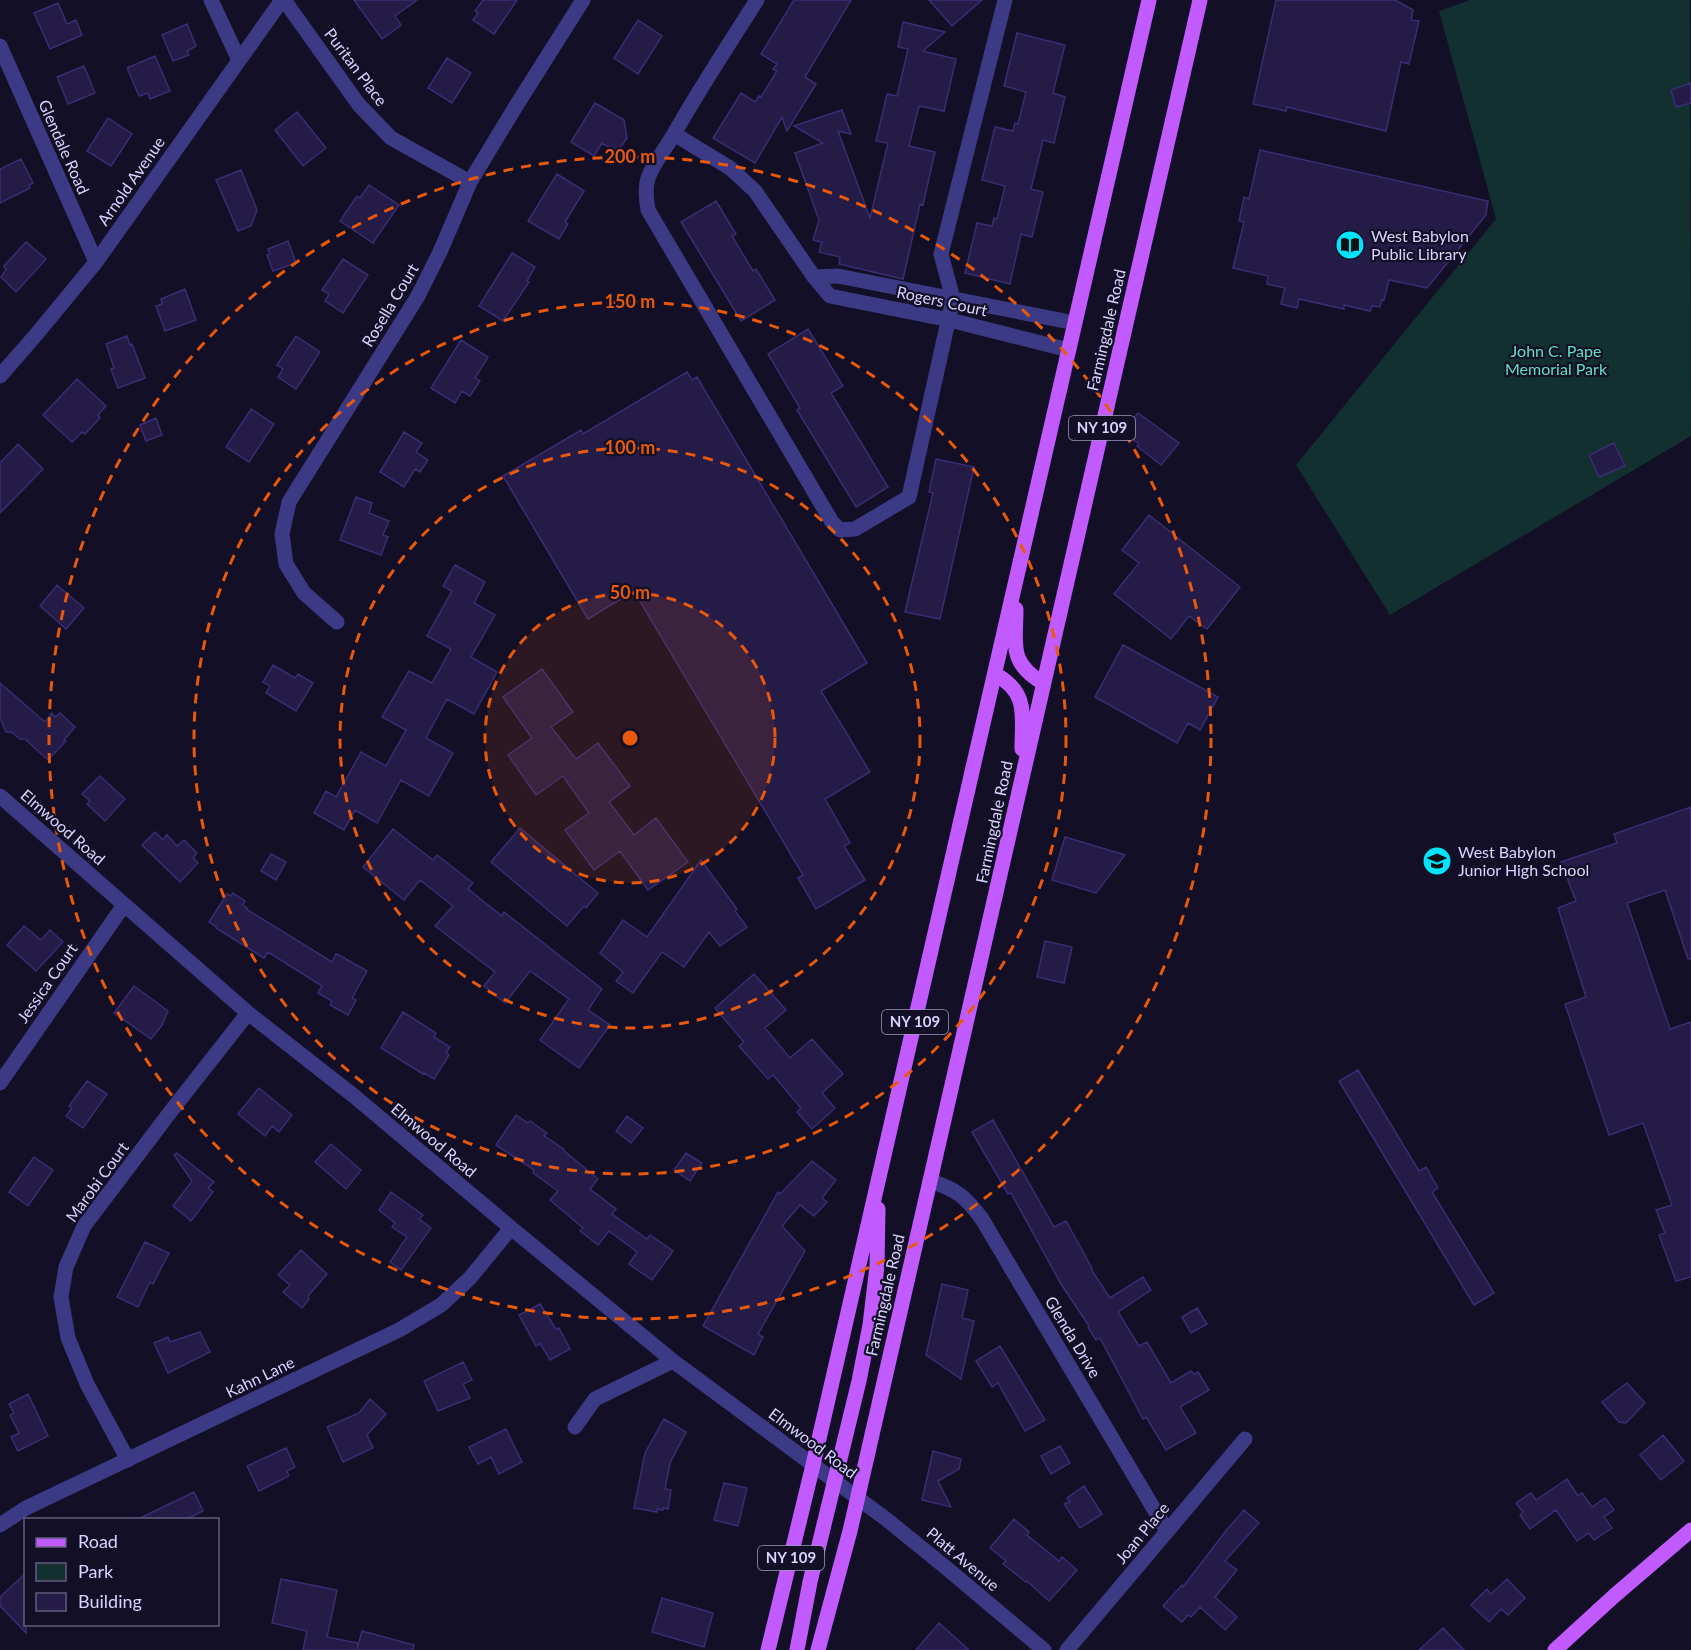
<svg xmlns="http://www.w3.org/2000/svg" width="1691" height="1650" font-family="Lato,sans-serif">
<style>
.green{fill:#12302f}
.building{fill:#241b47;stroke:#3b2d73;stroke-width:1.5}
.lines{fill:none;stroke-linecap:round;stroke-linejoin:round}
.minor{stroke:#3d3a85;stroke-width:15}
.major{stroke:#c25bff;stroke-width:15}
.ring{fill:none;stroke:#e8590c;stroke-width:3;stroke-dasharray:10 8}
.labels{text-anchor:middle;stroke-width:4.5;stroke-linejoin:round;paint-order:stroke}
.shield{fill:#130f26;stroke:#9e99be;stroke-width:1.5}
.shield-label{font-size:15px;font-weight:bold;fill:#d9d4ff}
.street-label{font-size:16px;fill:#d9d4ff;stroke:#130f26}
.poi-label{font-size:16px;fill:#d9d4ff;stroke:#130f26;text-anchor:start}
.park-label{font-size:16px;fill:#5fe0c0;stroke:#130f26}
.centre{fill:#e8590c;stroke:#130f26;stroke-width:3}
.ring-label{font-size:18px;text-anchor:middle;font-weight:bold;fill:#e8590c;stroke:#130f26;stroke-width:4.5;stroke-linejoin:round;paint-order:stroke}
</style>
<rect width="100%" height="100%" fill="#130f26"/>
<path class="green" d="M 1470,0 L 1690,0 L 1691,436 L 1390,615 L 1296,465 L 1496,219 L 1439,11 Z"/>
<path class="building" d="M 354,0 L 417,0 L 395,16 L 401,25 L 382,39 Z
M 483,0 L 517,0 L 494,34 L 473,20 L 478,13 L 475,11 Z
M 794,0 L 851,0 L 805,77 L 816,84 L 787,131 L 782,117 L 755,163 L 713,138 L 741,93 L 755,102 L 759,96 L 761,97 L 777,71 L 773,69 L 777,64 L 761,54 Z
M 929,0 L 982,0 L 952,26 Z
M 1276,0 L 1395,0 L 1413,10 L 1411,20 L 1419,21 L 1409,64 L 1401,62 L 1386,131 L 1287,107 L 1286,111 L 1253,104 Z
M 58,3 L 67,24 L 76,20 L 82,35 L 50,49 L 34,13 Z
M 638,20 L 662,36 L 638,74 L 614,58 Z
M 903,22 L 945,32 L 923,51 L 956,59 L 944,111 L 919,106 L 909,146 L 935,152 L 923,205 L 920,204 L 903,279 L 839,264 L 840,257 L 819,252 L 822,242 L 813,240 L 819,220 L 795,153 L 823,143 L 794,126 L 842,110 L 851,134 L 838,131 L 870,218 L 888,143 L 876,141 L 887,94 L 897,96 L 908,49 L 898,47 Z
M 187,24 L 196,46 L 187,51 L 189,55 L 173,61 L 162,35 Z
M 1017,33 L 1065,45 L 1053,93 L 1065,97 L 1054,143 L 1043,140 L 1031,189 L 1043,192 L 1032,237 L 1021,234 L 1010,284 L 965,273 L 977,223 L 992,226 L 994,218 L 997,219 L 1005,186 L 982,180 L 995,127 L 1013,131 L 1015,123 L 1018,124 L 1026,92 L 1004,86 Z
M 155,56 L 170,91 L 150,99 L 148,93 L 139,96 L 127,68 Z
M 447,58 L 471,73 L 452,103 L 428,88 Z
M 84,66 L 95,93 L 68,104 L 57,77 Z
M 1691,83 L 1691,103 L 1676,107 L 1671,90 Z
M 595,103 L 624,120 L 627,138 L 620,148 L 612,149 L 602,143 L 594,156 L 571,142 Z
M 297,112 L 326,148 L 303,166 L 275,130 Z
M 108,118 L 132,134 L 111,166 L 87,151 Z
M 1260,150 L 1488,201 L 1486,215 L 1427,288 L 1389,280 L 1384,300 L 1382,299 L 1380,307 L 1372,306 L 1370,311 L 1344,305 L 1344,309 L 1299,299 L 1297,308 L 1281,304 L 1285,288 L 1267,284 L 1268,276 L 1233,268 L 1244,222 L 1239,221 L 1244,197 L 1249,199 Z
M 21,159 L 33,183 L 29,185 L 30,188 L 0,203 L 0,169 Z
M 241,170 L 257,210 L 251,226 L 238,231 L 216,180 Z
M 557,174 L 584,191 L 565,222 L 568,224 L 559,239 L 528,221 Z
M 369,185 L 399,205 L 373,243 L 340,221 L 357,196 L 360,198 Z
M 716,201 L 736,234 L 732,236 L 753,271 L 756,269 L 775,300 L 741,321 L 681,222 Z
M 288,241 L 296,263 L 273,271 L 267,255 L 270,254 L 268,249 Z
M 26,242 L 46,259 L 16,292 L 1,277 L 6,270 L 4,266 Z
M 512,253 L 535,267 L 527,281 L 529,282 L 503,321 L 479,306 Z
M 343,259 L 368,275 L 343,313 L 325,301 L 329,294 L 322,290 Z
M 185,289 L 196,320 L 165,331 L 156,306 L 162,304 L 161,299 Z
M 808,329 L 843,386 L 831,393 L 888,487 L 856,507 L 797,410 L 800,408 L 768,354 Z
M 127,336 L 130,345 L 132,344 L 145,378 L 118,388 L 111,369 L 114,368 L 106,344 Z
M 296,336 L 320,352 L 296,389 L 278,377 L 283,369 L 277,365 Z
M 461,340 L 488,357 L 475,378 L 480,381 L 470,396 L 462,391 L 455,403 L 431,388 Z
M 687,372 L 692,380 L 697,377 L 867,663 L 821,691 L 870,772 L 825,799 L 850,843 L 844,846 L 865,880 L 816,909 L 798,878 L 803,875 L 634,591 L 588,619 L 503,476 L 581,430 L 583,434 Z
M 77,379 L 106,406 L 98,415 L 100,418 L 85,434 L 82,432 L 72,442 L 43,415 Z
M 251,409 L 274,424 L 249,462 L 226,447 Z
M 1138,413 L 1179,443 L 1161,465 L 1137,446 L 1139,444 L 1130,437 L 1133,434 L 1126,429 Z
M 156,418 L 162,435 L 146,441 L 140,425 Z
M 404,432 L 422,443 L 416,452 L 428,460 L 420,472 L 415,469 L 404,487 L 380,472 Z
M 1614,443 L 1625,466 L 1599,477 L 1589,455 Z
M 18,444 L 43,469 L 0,513 L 0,463 Z
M 936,459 L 974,467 L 940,619 L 905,612 L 933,493 L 929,492 Z
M 356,497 L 372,503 L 369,513 L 389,521 L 383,535 L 388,537 L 381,555 L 340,540 Z
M 1149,515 L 1240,587 L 1207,629 L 1189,616 L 1171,639 L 1114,594 L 1139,563 L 1122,550 Z
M 455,565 L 485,582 L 474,603 L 495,615 L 471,657 L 497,672 L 474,714 L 447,699 L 426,738 L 453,753 L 429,796 L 401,780 L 377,823 L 355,810 L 344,830 L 314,813 L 326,791 L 336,797 L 361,752 L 386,766 L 406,730 L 382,717 L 409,671 L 432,683 L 451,649 L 427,636 L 452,591 L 443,586 Z
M 57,585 L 84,608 L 66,629 L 40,606 Z
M 1123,645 L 1218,697 L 1200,730 L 1188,723 L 1177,743 L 1095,697 Z
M 273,665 L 295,678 L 298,674 L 313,683 L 296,711 L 266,693 L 270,686 L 263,682 Z
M 542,669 L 573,712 L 551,727 L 576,759 L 598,743 L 630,786 L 609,802 L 634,835 L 656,818 L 688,862 L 648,890 L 620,851 L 594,870 L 565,830 L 589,813 L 563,776 L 536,795 L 508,755 L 532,738 L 503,697 Z
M 0,683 L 45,722 L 52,713 L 55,717 L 60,713 L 75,727 L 64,740 L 66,741 L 48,760 L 25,739 L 20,739 L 11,732 L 6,732 L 0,718 Z
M 100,776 L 125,799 L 105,821 L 87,804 L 90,801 L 82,794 Z
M 1691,807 L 1691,959 L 1688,959 L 1665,890 L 1627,903 L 1670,1029 L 1691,1022 L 1691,1277 L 1676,1281 L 1659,1235 L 1665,1233 L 1656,1210 L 1672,1205 L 1643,1123 L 1609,1135 L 1565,1004 L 1586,997 L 1558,908 L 1576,901 L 1561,862 L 1617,843 L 1614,834 Z
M 520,828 L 598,893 L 586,908 L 584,906 L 567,926 L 491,862 Z
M 393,829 L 433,860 L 437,855 L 473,883 L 468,889 L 502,916 L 504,912 L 602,989 L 588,1010 L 610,1025 L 579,1068 L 540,1040 L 569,999 L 530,971 L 505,1003 L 484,986 L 495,972 L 435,926 L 453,906 L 420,880 L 404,900 L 363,867 Z
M 155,832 L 163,840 L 167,835 L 177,846 L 184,840 L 197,853 L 193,858 L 198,863 L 180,882 L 142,845 Z
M 1065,837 L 1125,855 L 1096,893 L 1052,880 Z
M 271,854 L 286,862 L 276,880 L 261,871 Z
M 701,860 L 737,909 L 735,911 L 747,927 L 720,946 L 709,932 L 684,967 L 662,952 L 633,993 L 616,981 L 623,972 L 600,953 L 623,920 L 647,937 Z
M 233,893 L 245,901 L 243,905 L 247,908 L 246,909 L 332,962 L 336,954 L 339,955 L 367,971 L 352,998 L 356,1000 L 348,1015 L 330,1005 L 332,1001 L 318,993 L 322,986 L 268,952 L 264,958 L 216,928 L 216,927 L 209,922 L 227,894 L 231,896 Z
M 24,926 L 41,940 L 50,930 L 63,942 L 36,971 L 7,945 Z
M 1045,941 L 1072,947 L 1064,983 L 1037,977 Z
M 754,974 L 786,1010 L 765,1028 L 790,1058 L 812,1039 L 843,1074 L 822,1093 L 835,1108 L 812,1129 L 797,1112 L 801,1108 L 773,1075 L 768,1079 L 739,1046 L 744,1042 L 715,1008 Z
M 134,986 L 168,1011 L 162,1025 L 151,1039 L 114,1013 Z
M 403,1012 L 436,1033 L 434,1037 L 450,1047 L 446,1053 L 449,1055 L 434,1079 L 424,1073 L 423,1074 L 381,1048 Z
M 1358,1070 L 1419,1171 L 1426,1167 L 1438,1188 L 1432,1192 L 1494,1293 L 1474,1305 L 1339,1081 Z
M 87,1081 L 107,1094 L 83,1128 L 66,1116 L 72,1108 L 69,1106 Z
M 259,1088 L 292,1115 L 279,1132 L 272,1126 L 265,1136 L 238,1114 Z
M 516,1115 L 528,1123 L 530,1121 L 547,1133 L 544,1136 L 564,1149 L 563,1150 L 598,1179 L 590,1189 L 616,1209 L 612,1214 L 647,1239 L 650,1235 L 673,1251 L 652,1280 L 629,1264 L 637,1252 L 609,1231 L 598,1245 L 580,1231 L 583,1228 L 550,1200 L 558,1191 L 533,1173 L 534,1170 L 496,1145 Z
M 627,1116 L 643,1128 L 631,1143 L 616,1131 Z
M 993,1120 L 1054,1227 L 1066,1221 L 1092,1268 L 1091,1269 L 1110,1298 L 1143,1277 L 1151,1290 L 1118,1312 L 1139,1346 L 1147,1342 L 1171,1383 L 1191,1371 L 1194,1374 L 1198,1372 L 1209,1390 L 1180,1407 L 1196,1433 L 1166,1450 L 1146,1417 L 1143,1419 L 1100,1338 L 1096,1340 L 1088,1327 L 1089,1326 L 1061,1284 L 1011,1193 L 1008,1194 L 972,1132 Z
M 331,1144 L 361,1170 L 346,1189 L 315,1162 Z
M 177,1153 L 214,1182 L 208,1188 L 213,1192 L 191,1221 L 173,1206 L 192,1181 L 174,1155 Z
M 686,1153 L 702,1163 L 690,1181 L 674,1170 Z
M 34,1157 L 53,1170 L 28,1206 L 9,1192 Z
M 812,1161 L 836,1180 L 822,1198 L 827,1202 L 814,1216 L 800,1205 L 782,1226 L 805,1251 L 758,1334 L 763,1337 L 754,1355 L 703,1326 L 778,1192 L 780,1194 Z
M 391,1192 L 423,1215 L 419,1219 L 431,1228 L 401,1270 L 390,1262 L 407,1237 L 392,1227 L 395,1223 L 379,1210 Z
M 145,1242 L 169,1253 L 153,1284 L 150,1282 L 138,1307 L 117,1297 Z
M 301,1250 L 327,1274 L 308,1296 L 309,1299 L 302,1308 L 283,1292 L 290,1285 L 278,1275 Z
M 942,1284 L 968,1290 L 962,1318 L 974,1321 L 961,1379 L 926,1355 Z
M 540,1304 L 556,1329 L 559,1328 L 570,1349 L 550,1360 L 540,1343 L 536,1346 L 519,1315 Z
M 1197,1308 L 1207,1324 L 1191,1333 L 1182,1317 Z
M 200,1332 L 210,1352 L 168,1373 L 154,1343 L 168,1337 L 170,1342 Z
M 1000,1346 L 1045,1420 L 1025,1431 L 998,1383 L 992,1387 L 976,1361 Z
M 463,1362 L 472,1380 L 463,1384 L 470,1398 L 438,1411 L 424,1381 Z
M 1627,1383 L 1645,1403 L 1626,1423 L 1619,1422 L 1602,1402 Z
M 28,1394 L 48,1436 L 18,1451 L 11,1437 L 19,1433 L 10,1415 L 14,1413 L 9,1404 Z
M 370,1399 L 386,1414 L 367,1435 L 373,1448 L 343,1462 L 327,1427 L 359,1413 Z
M 664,1419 L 686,1432 L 670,1463 L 665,1489 L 671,1490 L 668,1509 L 663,1508 L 663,1510 L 657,1509 L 657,1512 L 634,1508 L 645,1453 Z
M 506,1429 L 522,1462 L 499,1474 L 491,1457 L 478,1464 L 469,1447 Z
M 1663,1435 L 1684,1461 L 1661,1480 L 1640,1455 Z
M 1060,1446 L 1070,1463 L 1051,1474 L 1041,1456 Z
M 286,1448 L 295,1467 L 287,1471 L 289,1476 L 259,1491 L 247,1466 Z
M 933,1451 L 961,1459 L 959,1469 L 938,1481 L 951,1507 L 922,1500 Z
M 1567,1479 L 1578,1496 L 1582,1493 L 1592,1507 L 1605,1498 L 1614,1510 L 1604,1517 L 1612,1528 L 1594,1540 L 1589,1533 L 1577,1541 L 1556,1510 L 1530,1529 L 1520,1515 L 1523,1512 L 1516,1503 L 1531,1493 L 1536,1500 Z
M 724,1483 L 747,1488 L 738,1526 L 714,1520 Z
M 1084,1486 L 1102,1514 L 1080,1528 L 1064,1504 L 1070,1502 L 1067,1498 Z
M 194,1492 L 203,1511 L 185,1520 L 136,1520 Z
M 1244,1510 L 1259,1523 L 1225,1561 L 1237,1570 L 1215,1597 L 1237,1617 L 1225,1630 L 1200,1607 L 1191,1617 L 1188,1615 L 1182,1622 L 1163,1606 L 1182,1585 L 1183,1587 L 1225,1532 Z
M 1014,1519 L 1029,1532 L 1027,1535 L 1059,1561 L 1062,1557 L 1077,1570 L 1049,1601 L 1027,1581 L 1026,1582 L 1003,1564 L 1006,1561 L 990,1548 Z
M 26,1573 L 26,1633 L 0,1606 L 0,1597 Z
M 281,1579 L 337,1590 L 327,1637 L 358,1643 L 357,1649 L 362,1631 L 414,1645 L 413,1650 L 303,1650 L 307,1631 L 272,1623 Z
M 1507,1579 L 1525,1598 L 1508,1615 L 1501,1609 L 1489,1622 L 1471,1605 L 1487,1589 L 1491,1594 Z
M 662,1598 L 713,1613 L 704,1647 L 652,1632 Z
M 939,1623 L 969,1650 L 916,1650 Z
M 1443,1628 L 1464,1650 L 1419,1650 Z"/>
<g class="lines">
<path class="minor" d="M 211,0 L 239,60
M 284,0 L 359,105 L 391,138 L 470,182
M 757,0 C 729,44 700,88 674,134 C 666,148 654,162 648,178 C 645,188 646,199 648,210 L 832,522 L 840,530 L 855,529 L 909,497 L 953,299 L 941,254 L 1005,0
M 0,46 L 96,262
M 674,134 L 730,168 L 755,191 L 814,277 L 830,296 L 950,320 L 1069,350
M 814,277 L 838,276 L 1075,323
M 0,376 L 35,336 L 96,262 L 282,0
M 337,622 L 304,593 L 286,564 L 282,534 L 289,502 L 418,296 L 440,252 L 470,182 L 516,106 L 583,0
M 0,796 L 248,1013 L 354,1096 L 511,1228 L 673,1361 L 886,1519 L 944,1566 L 1044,1650
M 0,1083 L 124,905
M 930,1181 C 956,1189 966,1197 982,1219 L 1167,1531
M 575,1427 L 595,1399 L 673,1361
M 128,1460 L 87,1384 L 68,1338 L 61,1297 L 66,1267 L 84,1226 L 171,1111 L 248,1013
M 0,1525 L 26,1508 L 399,1330 L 441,1305 L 470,1278 L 511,1228
M 1067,1650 L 1245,1439"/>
<path class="major" d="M 1016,609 C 1016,645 1008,662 1043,683
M 995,674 C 1029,693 1022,715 1022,749
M 768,1650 L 813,1465 L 1149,0
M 797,1650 L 810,1582 L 859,1381 L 870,1325 L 877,1266 L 878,1209
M 818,1650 L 850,1531 L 1200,0
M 1555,1650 L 1614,1596 L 1691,1530"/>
</g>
<circle cx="630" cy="738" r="145" fill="#e8590c" fill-opacity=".12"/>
<g class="ring">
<circle cx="630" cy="738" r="145"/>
<circle cx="630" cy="738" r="290"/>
<circle cx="630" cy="738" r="436"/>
<circle cx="630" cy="738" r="581"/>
</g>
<defs>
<g id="library-disc" transform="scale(1.5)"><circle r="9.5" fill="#00e5ff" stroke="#130f26"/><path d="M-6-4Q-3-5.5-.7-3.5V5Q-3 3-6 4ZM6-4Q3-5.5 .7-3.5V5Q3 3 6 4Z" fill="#111"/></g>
<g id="school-disc" transform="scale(1.5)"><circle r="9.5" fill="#00e5ff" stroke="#130f26"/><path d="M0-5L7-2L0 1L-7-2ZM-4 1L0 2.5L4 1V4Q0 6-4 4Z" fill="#111"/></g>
</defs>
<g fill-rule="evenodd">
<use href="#library-disc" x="1350" y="245"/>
<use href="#school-disc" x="1437" y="861"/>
</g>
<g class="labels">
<g class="shield">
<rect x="1069" y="416" width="66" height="24" rx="4.5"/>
<rect x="882" y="1010" width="66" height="24" rx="4.5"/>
<rect x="758" y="1546" width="66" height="24" rx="4.5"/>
</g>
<g class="shield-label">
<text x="1102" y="433">NY 109</text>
<text x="915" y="1027">NY 109</text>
<text x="791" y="1563">NY 109</text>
</g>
<g class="street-label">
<text transform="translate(356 67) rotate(53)" y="6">Puritan Place</text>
<text transform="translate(64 147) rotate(66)" y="6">Glendale Road</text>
<text transform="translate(131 181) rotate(-55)" y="6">Arnold Avenue</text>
<text transform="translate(942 301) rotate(12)" y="6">Rogers Court</text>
<text transform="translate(390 305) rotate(-59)" y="6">Rosella Court</text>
<text transform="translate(1106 330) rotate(-77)" y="6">Farmingdale Road</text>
<text transform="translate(994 822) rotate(-78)" y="6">Farmingdale Road</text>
<text transform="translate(63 827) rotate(41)" y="6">Elmwood Road</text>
<text transform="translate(47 983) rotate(-55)" y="6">Jessica Court</text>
<text transform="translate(434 1140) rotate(40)" y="6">Elmwood Road</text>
<text transform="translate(97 1182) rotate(-54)" y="6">Marobi Court</text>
<text transform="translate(885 1295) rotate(-77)" y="6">Farmingdale Road</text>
<text transform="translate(1073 1337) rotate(59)" y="6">Glenda Drive</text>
<text transform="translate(260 1377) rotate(-26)" y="6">Kahn Lane</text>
<text transform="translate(813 1443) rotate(37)" y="6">Elmwood Road</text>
<text transform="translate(1142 1533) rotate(-50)" y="6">Joan Place</text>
<text transform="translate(963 1559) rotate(40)" y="6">Platt Avenue</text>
</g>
<g class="poi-label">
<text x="1371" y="242">West Babylon<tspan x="1371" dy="18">Public Library</tspan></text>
<text x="1458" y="858">West Babylon<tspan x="1458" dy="18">Junior High School</tspan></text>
</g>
<g class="park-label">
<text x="1556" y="357">John C. Pape<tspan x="1556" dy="18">Memorial Park</tspan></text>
</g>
</g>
<circle cx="630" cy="738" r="9" class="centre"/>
<g class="ring-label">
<text x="630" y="163">200 m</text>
<text x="630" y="308">150 m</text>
<text x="630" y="454">100 m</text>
<text x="630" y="599">50 m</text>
</g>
<rect x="24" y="1518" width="195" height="108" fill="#130f26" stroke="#625e7d" stroke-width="1.5"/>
<rect x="36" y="1538" width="30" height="9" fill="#c25bff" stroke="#625e7d" stroke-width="1.5"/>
<text x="78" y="1548" font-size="18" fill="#d9d4ff">Road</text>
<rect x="36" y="1563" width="30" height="18" fill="#12302f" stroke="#625e7d" stroke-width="1.5"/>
<text x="78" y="1578" font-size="18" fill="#d9d4ff">Park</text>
<rect x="36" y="1593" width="30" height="18" fill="#241b47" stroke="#625e7d" stroke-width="1.5"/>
<text x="78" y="1608" font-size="18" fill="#d9d4ff">Building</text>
</svg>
